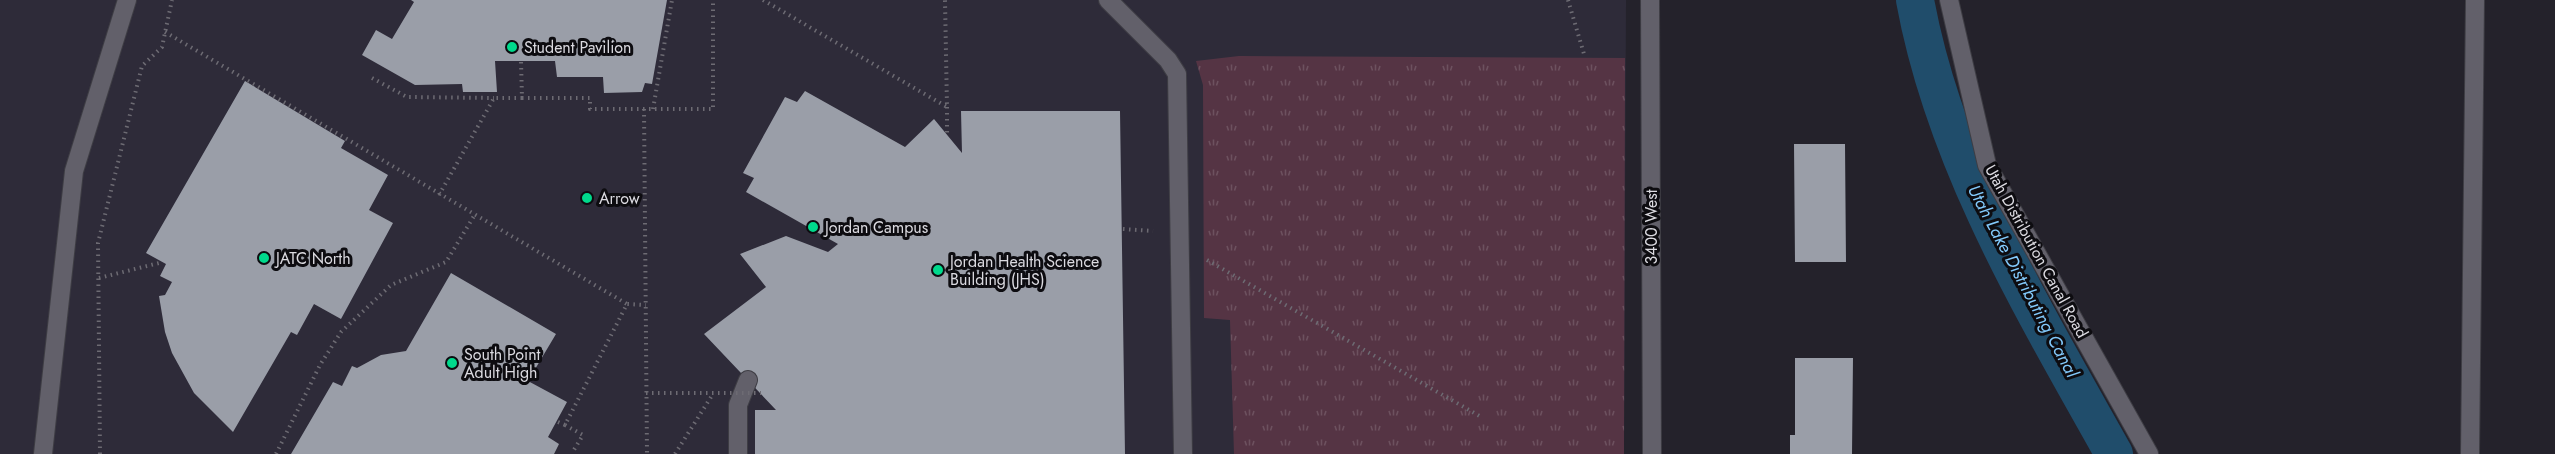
<svg xmlns="http://www.w3.org/2000/svg" width="2555" height="454" font-family="Jost,sans-serif">
<style>
.built{fill:#2e2b39}
.grass{fill:url(#grass-tufts)}
.lines{fill:none;stroke-linecap:round;stroke-linejoin:round}
.canal{stroke:#204d6b;stroke-width:38}
.building{fill:#9a9ea8}
.minor-casing{stroke:#3e3d44;stroke-width:20}
.path{stroke:#6d6b73;stroke-width:4;stroke-dasharray:1.5 4.5;stroke-linecap:butt}
.minor{stroke:#62606a;stroke-width:18}
.path-bridge{stroke:#6d6b73;stroke-width:4;stroke-dasharray:1.5 4.5;stroke-linecap:butt}
.poi-dot{fill:#00d98c;stroke:#0d0c10;stroke-width:2}
.labels{text-anchor:middle;stroke-width:6;stroke-linejoin:round;paint-order:stroke}
.poi-label{font-size:16px;fill:#dbdae0;stroke:#0d0c10;text-anchor:start}
.street-label{font-size:16px;fill:#dbdae0;stroke:#0d0c10}
.water-label{font-size:18px;font-style:italic;fill:#83cafc;stroke:#0d0c10}
</style>
<defs>
<pattern id="grass-tufts" width="24" height="20" patternUnits="userSpaceOnUse" patternTransform="scale(1.5)"><rect width="24" height="20" fill="#553444"/><path d="M3 7l-1-3M5 7V3M7 7l1-3M15 17l-1-3M17 17v-4M19 17l1-3" fill="none" stroke="#6d515f"/></pattern>
</defs>
<rect width="100%" height="100%" fill="#24222b"/>
<path class="built" d="M 0,0 L 1626,0 L 1624,454 L 0,454 Z"/>
<path class="grass" d="M 1239,56 L 1625,58 L 1624,454 L 1234,454 L 1230,320 L 1204,318 L 1203,85 L 1196,61 Z"/>
<g class="lines">
<path class="canal" d="M 1915,0 C 1945,164 2034,311 2114,454"/>
</g>
<path class="building" d="M 411,0 L 667,0 L 652,84 L 645,83 L 642,92 L 604,93 L 603,77 L 557,77 L 555,61 L 495,61 L 497,92 L 463,92 L 462,84 L 415,85 L 362,55 L 376,30 L 392,39 L 414,2 Z
M 245,81 L 345,141 L 341,148 L 388,175 L 369,210 L 393,223 L 341,319 L 314,304 L 297,335 L 291,332 L 233,432 L 194,393 L 172,353 L 165,332 L 159,296 L 165,295 L 172,282 L 160,276 L 166,264 L 146,253 Z
M 805,91 L 905,147 L 934,119 L 962,153 L 961,111 L 1120,111 L 1125,454 L 755,454 L 755,410 L 776,410 L 704,334 L 766,287 L 740,254 L 786,236 L 828,252 L 838,244 L 746,192 L 754,178 L 743,173 L 785,97 L 797,102 Z
M 1794,144 L 1845,144 L 1846,262 L 1795,262 Z
M 451,273 L 556,334 L 528,381 L 567,402 L 548,437 L 559,444 L 554,454 L 291,454 L 333,382 L 342,386 L 352,366 L 357,368 L 381,355 L 406,351 Z
M 1795,358 L 1853,358 L 1852,454 L 1790,454 L 1790,435 L 1795,435 Z"/>
<g class="lines">
<g class="minor-casing">
<path id="minor" d="M 1108,0 L 1168,60 L 1177,74 L 1183,454
M 1650,0 L 1652,454
M 1949,0 L 1987,165 L 2149,454
M 43,454 L 74,171 L 127,0
M 738,454 L 738,405 L 748,380
M 2470,454 L 2475,0"/>
</g>
<path class="path" d="M 763,0 L 947,107 L 945,0
M 1568,0 L 1584,54
M 165,32 L 627,304
M 372,78 L 407,97 L 494,98
M 522,98 L 590,98 L 590,109 L 713,109 L 713,0
M 947,107 L 947,135
M 644,109 L 647,454
M 653,109 L 672,0
M 439,195 L 494,98 L 522,98 L 521,61
M 1123,229 L 1153,231
M 1207,260 L 1483,418
M 99,278 L 163,262
M 558,422 L 565,425 L 627,304 L 646,305
M 565,425 L 583,435 L 572,453
M 100,454 L 98,243 L 142,66 L 162,47 L 172,0
M 276,454 L 320,365 L 341,332 L 391,285 L 446,262 L 474,216
M 675,454 L 711,397"/>
<use href="#minor" class="minor"/>
<path class="path-bridge" d="M 646,393 L 761,393"/>
</g>
<g class="poi-dot">
<circle cx="512" cy="47" r="6"/>
<circle cx="587" cy="198" r="6"/>
<circle cx="813" cy="227" r="6"/>
<circle cx="264" cy="258" r="6"/>
<circle cx="938" cy="270" r="6"/>
<circle cx="452" cy="363" r="6"/>
</g>
<g class="labels">
<g class="poi-label">
<text x="524" y="53">Student Pavilion</text>
<text x="599" y="204">Arrow</text>
<text x="825" y="233">Jordan Campus</text>
<text x="276" y="264">JATC North</text>
<text x="950" y="267">Jordan Health Science<tspan x="950" dy="18">Building (JHS)</tspan></text>
<text x="464" y="360">South Point<tspan x="464" dy="18">Adult High</tspan></text>
</g>
<g class="street-label">
<text transform="translate(1651 227) rotate(-90)" y="6">3400 West</text>
<text transform="translate(2037 251) rotate(61)" y="6">Utah Distribution Canal Road</text>
</g>
<g class="water-label">
<text transform="translate(2023 281) rotate(62)" y="6">Utah Lake Distributing Canal</text>
</g>
</g>
</svg>
